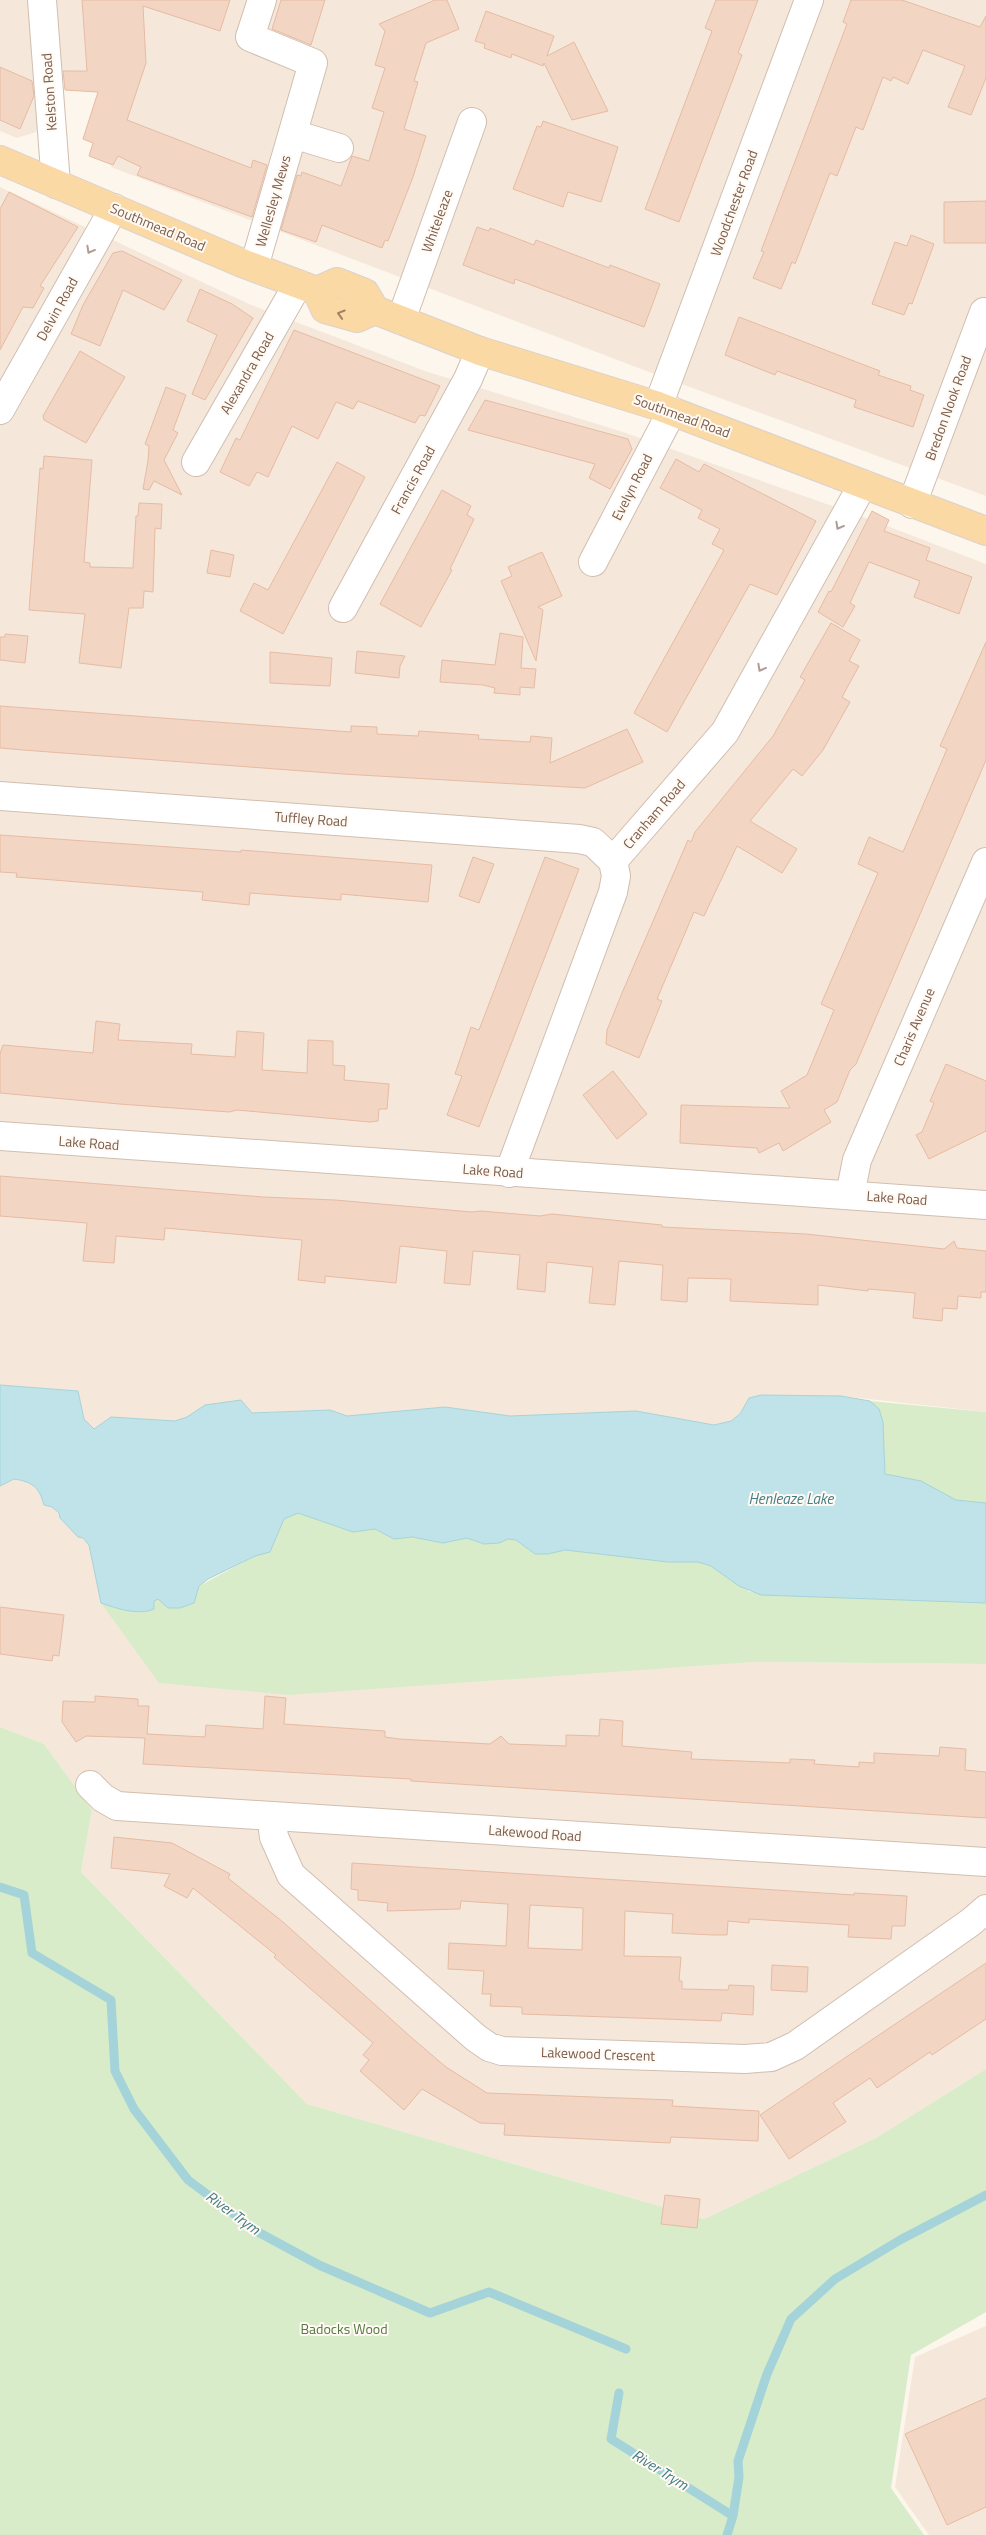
<svg xmlns="http://www.w3.org/2000/svg" width="986" height="2535" font-family="'Titillium Web',sans-serif">
<style>
.residential{fill:#f5e8da}
.green{fill:#d8ecc9}
.water{fill:#bfe3e8;stroke:#a5d3da}
.lines{fill:none;stroke-linecap:round;stroke-linejoin:round}
.stream{stroke:#a5d3da;stroke-width:9}
.building{fill:#f3d5c3;stroke:#e6bba3;fill-rule:evenodd}
.minor-casing{stroke:#d1beb0;stroke-width:30}
.major-casing{stroke:#dad1cd;stroke-width:30}
.minor{stroke:#fff;stroke-width:28}
.major{stroke:#fbd9a5;stroke-width:28}
.oneway{stroke:#af9d94}
.oneway2{stroke:#a18267}
.labels{text-anchor:middle;stroke-width:4;stroke-linejoin:round;paint-order:stroke}
.street-label{font-size:14px;fill:#7a5c4d;stroke:#fffaf3}
.park-label{font-size:14px;fill:#537a41;stroke:#fffaf3}
.water-label{font-size:15px;font-style:italic;fill:#437c86;stroke:#fffaf3}
</style>
<rect width="100%" height="100%" fill="#fdf6ec"/>
<path class="residential" d="M 0,0 L 986,0 L 986,496 L 641,369 L 111,167 L 144,69 L 67,71 L 35,79 L 38,123 L 36,132 L 17,138 L 0,131 Z
M 0,187 L 249,304 L 425,371 L 623,432 L 869,519 L 986,564 L 986,1412 L 841,1396 L 761,1395 L 749,1398 L 740,1414 L 731,1421 L 714,1425 L 636,1411 L 510,1416 L 445,1407 L 347,1416 L 330,1410 L 252,1413 L 205,1405 L 187,1417 L 175,1421 L 111,1417 L 94,1429 L 84,1419 L 78,1391 L 0,1385 Z
M 13,1479 L 34,1484 L 39,1490 L 44,1505 L 52,1507 L 89,1545 L 101,1603 L 752,1662 L 986,1664 L 986,2069 L 876,2138 L 704,2219 L 307,2104 L 81,1872 L 92,1810 L 44,1744 L 0,1727 L 0,1486 Z
M 986,2326 L 986,2535 L 929,2535 L 895,2487 L 915,2357 Z"/>
<path class="green" d="M 870,1401 L 986,1412 L 986,1503 L 956,1500 L 920,1481 L 885,1474 L 883,1422 Z
M 298,1513 L 353,1532 L 375,1529 L 394,1539 L 412,1537 L 443,1543 L 467,1538 L 484,1544 L 499,1543 L 508,1539 L 516,1540 L 535,1554 L 548,1554 L 565,1550 L 668,1562 L 698,1562 L 711,1566 L 750,1592 L 986,1603 L 986,1664 L 752,1662 L 289,1695 L 159,1683 L 101,1603 L 114,1608 L 154,1601 L 158,1599 L 163,1600 L 199,1586 L 255,1556 L 270,1552 L 284,1518 Z
M 0,1727 L 44,1744 L 92,1810 L 81,1872 L 307,2104 L 704,2219 L 876,2138 L 986,2069 L 986,2312 L 911,2355 L 891,2488 L 924,2535 L 0,2535 Z"/>
<path class="water" d="M 0,1385 L 78,1391 L 84,1419 L 94,1429 L 111,1417 L 175,1421 L 187,1417 L 205,1405 L 241,1400 L 252,1413 L 330,1410 L 347,1416 L 445,1407 L 510,1416 L 636,1411 L 714,1425 L 731,1421 L 740,1414 L 749,1398 L 761,1395 L 841,1396 L 870,1401 L 879,1409 L 883,1422 L 885,1474 L 921,1481 L 956,1500 L 986,1503 L 986,1603 L 761,1595 L 739,1586 L 711,1566 L 698,1562 L 668,1562 L 565,1550 L 548,1554 L 535,1554 L 516,1540 L 508,1539 L 499,1543 L 484,1544 L 467,1538 L 443,1543 L 412,1537 L 394,1539 L 375,1529 L 353,1532 L 298,1513 L 284,1519 L 270,1552 L 255,1556 L 208,1579 L 199,1586 L 194,1603 L 180,1608 L 168,1608 L 158,1599 L 154,1601 L 154,1609 C 139,1616 115,1608 101,1603 L 89,1545 L 83,1538 L 78,1537 L 60,1518 L 59,1513 L 52,1507 L 44,1505 C 39,1487 33,1482 14,1479 L 0,1486 Z"/>
<g class="lines">
<path class="stream" d="M 0,1887 L 24,1895 L 32,1953 L 111,2000 L 115,2071 L 134,2109 L 188,2180 L 258,2232 L 319,2265 L 430,2313 L 489,2292 L 626,2349
M 619,2393 L 611,2439 L 733,2516 L 727,2535
M 733,2516 L 739,2477 L 738,2461 L 767,2374 L 791,2319 L 835,2279 L 900,2240 L 986,2195"/>
</g>
<path class="building" d="M 82,0 L 230,0 L 220,31 L 143,6 L 146,63 L 127,120 L 251,168 L 253,160 L 267,165 L 252,217 L 137,175 L 141,167 L 118,156 L 113,165 L 89,156 L 93,143 L 83,139 L 98,92 L 65,90 L 63,71 L 87,71 Z
M 281,0 L 325,0 L 311,45 L 272,29 Z
M 435,0 L 447,0 L 459,29 L 426,43 L 414,81 L 418,82 L 404,129 L 426,136 L 413,177 L 388,241 L 385,240 L 382,248 L 322,225 L 316,242 L 281,230 L 297,175 L 301,176 L 302,172 L 341,186 L 352,156 L 369,161 L 384,112 L 372,108 L 385,68 L 375,65 L 385,31 L 379,24 Z
M 716,0 L 758,0 L 738,53 L 742,55 L 679,222 L 645,209 L 712,31 L 705,28 Z
M 851,0 L 902,0 L 980,27 L 986,16 L 986,78 L 971,115 L 948,107 L 965,66 L 923,50 L 908,84 L 893,77 L 891,81 L 883,77 L 863,130 L 856,127 L 837,176 L 830,173 L 795,264 L 792,262 L 781,289 L 753,278 L 764,252 L 761,251 L 847,24 L 843,22 Z
M 486,11 L 554,36 L 547,56 L 574,42 L 608,111 L 572,120 L 544,63 L 543,66 L 512,54 L 511,58 L 484,48 L 485,44 L 475,41 Z
M 0,67 L 32,81 L 34,96 L 20,129 L 0,120 Z
M 543,121 L 618,147 L 601,202 L 568,192 L 563,207 L 513,189 L 537,126 L 541,127 Z
M 9,192 L 78,227 L 40,286 L 44,288 L 33,308 L 23,307 L 0,350 L 0,209 Z
M 986,201 L 986,243 L 944,243 L 944,202 Z
M 477,227 L 489,231 L 490,228 L 534,245 L 536,240 L 609,268 L 610,265 L 660,284 L 644,327 L 515,279 L 514,284 L 463,265 Z
M 911,235 L 934,244 L 912,304 L 909,303 L 904,315 L 872,304 L 895,242 L 907,246 Z
M 122,251 L 182,280 L 164,310 L 123,290 L 100,346 L 71,334 L 83,305 L 113,253 Z
M 200,289 L 232,304 L 253,318 L 205,400 L 192,394 L 217,335 L 187,321 Z
M 739,317 L 880,371 L 878,375 L 911,386 L 910,390 L 924,395 L 913,427 L 854,407 L 856,400 L 777,371 L 775,375 L 725,355 Z
M 294,330 L 440,386 L 425,416 L 420,415 L 415,423 L 358,401 L 353,409 L 336,402 L 318,439 L 292,426 L 268,477 L 257,472 L 249,486 L 220,472 L 236,438 L 240,440 Z
M 80,351 L 125,377 L 86,443 L 44,420 L 43,416 Z
M 166,387 L 186,395 L 173,430 L 178,433 L 164,460 L 182,495 L 154,481 L 149,490 L 143,489 L 148,461 L 149,446 L 145,444 Z
M 485,400 L 628,439 L 632,449 L 610,489 L 589,478 L 595,464 L 468,430 Z
M 44,456 L 92,460 L 84,562 L 90,563 L 90,567 L 133,568 L 136,516 L 138,516 L 139,503 L 162,504 L 161,529 L 155,528 L 153,592 L 144,591 L 143,608 L 129,608 L 121,668 L 79,663 L 85,614 L 29,610 L 40,468 L 43,469 Z
M 676,459 L 699,472 L 704,464 L 816,521 L 777,595 L 750,584 L 667,732 L 634,713 L 724,550 L 712,544 L 720,529 L 698,518 L 702,510 L 660,488 Z
M 337,462 L 365,477 L 283,634 L 240,611 L 254,583 L 268,590 Z
M 442,490 L 471,506 L 467,515 L 474,519 L 450,569 L 452,570 L 421,627 L 380,604 Z
M 872,511 L 889,520 L 884,531 L 930,548 L 926,560 L 972,577 L 959,614 L 914,597 L 920,581 L 869,562 L 850,603 L 855,606 L 843,627 L 818,612 L 829,591 L 831,592 Z
M 211,550 L 234,555 L 230,577 L 207,573 Z
M 542,552 L 562,596 L 538,607 L 543,610 L 536,661 L 501,581 L 512,576 L 508,567 Z
M 831,623 L 860,640 L 849,661 L 859,666 L 842,697 L 850,702 L 823,750 L 802,776 L 793,769 L 750,821 L 797,849 L 782,873 L 737,846 L 704,916 L 694,912 L 657,999 L 662,1001 L 639,1058 L 606,1044 L 607,1030 L 622,993 L 688,840 L 691,842 L 695,832 L 773,736 L 805,680 L 800,677 Z
M 500,633 L 523,637 L 521,668 L 536,669 L 534,688 L 520,687 L 520,695 L 494,693 L 495,688 L 483,685 L 440,682 L 442,660 L 495,665 Z
M 5,634 L 28,636 L 25,663 L 0,660 L 0,637 L 5,637 Z
M 986,642 L 986,760 L 856,1064 L 850,1070 L 837,1102 L 824,1110 L 831,1122 L 783,1151 L 779,1143 L 759,1153 L 757,1148 L 680,1143 L 681,1105 L 790,1108 L 781,1091 L 807,1075 L 834,1010 L 821,1004 L 878,873 L 858,864 L 869,837 L 903,852 L 947,749 L 940,746 Z
M 357,651 L 405,656 L 400,666 L 399,678 L 355,673 Z
M 270,652 L 332,658 L 330,686 L 270,683 Z
M 0,706 L 351,732 L 351,726 L 377,727 L 377,734 L 418,736 L 419,731 L 479,735 L 478,739 L 530,742 L 531,736 L 552,738 L 550,763 L 627,729 L 643,762 L 585,788 L 343,774 L 23,750 L 0,748 Z
M 0,835 L 241,852 L 241,850 L 432,865 L 428,902 L 341,894 L 341,900 L 250,893 L 249,905 L 202,900 L 203,892 L 16,877 L 17,873 L 0,872 Z
M 473,857 L 494,864 L 479,903 L 459,896 Z
M 545,857 L 579,869 L 479,1127 L 447,1115 L 462,1076 L 455,1074 L 471,1027 L 479,1030 Z
M 96,1021 L 120,1024 L 118,1040 L 192,1044 L 191,1054 L 235,1057 L 237,1031 L 264,1033 L 262,1070 L 307,1073 L 308,1040 L 333,1041 L 333,1065 L 345,1066 L 344,1080 L 389,1084 L 387,1109 L 379,1109 L 378,1121 L 370,1122 L 237,1110 L 229,1112 L 119,1104 L 0,1093 L 0,1054 L 3,1045 L 93,1053 Z
M 946,1064 L 986,1081 L 986,1131 L 929,1159 L 916,1135 L 922,1132 L 934,1103 L 930,1101 Z
M 613,1071 L 647,1114 L 617,1139 L 583,1095 Z
M 0,1176 L 263,1197 L 335,1200 L 472,1212 L 481,1211 L 540,1216 L 552,1214 L 662,1225 L 662,1227 L 806,1234 L 944,1249 L 954,1241 L 957,1248 L 986,1251 L 986,1292 L 981,1292 L 981,1298 L 958,1296 L 957,1309 L 943,1308 L 942,1321 L 913,1318 L 915,1293 L 868,1289 L 868,1291 L 818,1285 L 818,1305 L 730,1301 L 731,1279 L 688,1278 L 687,1302 L 661,1300 L 663,1265 L 619,1261 L 615,1305 L 589,1303 L 593,1267 L 547,1262 L 545,1292 L 517,1289 L 520,1255 L 473,1251 L 470,1285 L 444,1283 L 447,1251 L 400,1246 L 396,1283 L 325,1276 L 325,1283 L 298,1280 L 302,1240 L 165,1228 L 164,1240 L 116,1236 L 114,1263 L 83,1261 L 87,1223 L 0,1216 Z
M 0,1607 L 64,1615 L 59,1656 L 53,1655 L 52,1661 L 0,1654 Z
M 95,1696 L 138,1699 L 138,1706 L 149,1706 L 147,1734 L 205,1737 L 206,1725 L 263,1729 L 265,1696 L 286,1698 L 284,1724 L 385,1731 L 385,1737 L 399,1739 L 490,1744 L 501,1736 L 509,1744 L 566,1746 L 566,1735 L 599,1736 L 600,1719 L 623,1721 L 622,1746 L 692,1752 L 691,1759 L 790,1763 L 790,1759 L 815,1760 L 814,1764 L 859,1767 L 859,1762 L 874,1763 L 874,1753 L 939,1756 L 940,1747 L 966,1749 L 965,1770 L 986,1772 L 986,1818 L 411,1781 L 411,1779 L 143,1764 L 145,1738 L 86,1736 L 76,1742 L 62,1722 L 63,1701 L 95,1702 Z
M 114,1837 L 172,1843 L 230,1874 L 228,1878 L 283,1922 L 412,2038 L 446,2067 L 487,2093 L 673,2100 L 672,2106 L 759,2111 L 758,2141 L 671,2137 L 670,2143 L 504,2135 L 505,2124 L 480,2123 L 422,2089 L 404,2110 L 360,2071 L 369,2060 L 363,2055 L 373,2043 L 274,1957 L 276,1955 L 193,1888 L 187,1898 L 164,1886 L 170,1874 L 111,1868 Z
M 352,1863 L 854,1895 L 854,1893 L 907,1896 L 905,1926 L 892,1926 L 891,1939 L 848,1937 L 849,1925 L 749,1919 L 749,1923 L 728,1921 L 727,1935 L 713,1935 L 672,1933 L 673,1914 L 625,1911 L 624,1956 L 681,1957 L 679,1981 L 682,1981 L 682,1989 L 728,1990 L 729,1985 L 754,1986 L 753,2015 L 722,2013 L 721,2021 L 522,2014 L 522,2007 L 490,2006 L 491,1994 L 482,1994 L 484,1971 L 448,1969 L 449,1943 L 506,1946 L 508,1904 L 461,1901 L 460,1909 L 387,1911 L 388,1903 L 358,1900 L 358,1890 L 351,1889 ZM 530,1905 L 583,1908 L 582,1950 L 528,1948 Z
M 986,1963 L 986,2019 L 932,2055 L 930,2052 L 877,2088 L 870,2078 L 833,2103 L 846,2122 L 789,2159 L 760,2115 Z
M 772,1965 L 808,1967 L 807,1992 L 771,1990 Z
M 665,2195 L 700,2199 L 697,2228 L 661,2224 Z
M 986,2398 L 986,2507 L 947,2525 L 905,2434 Z"/>
<g class="lines">
<g class="minor-casing">
<path id="minor" d="M 42,0 L 56,184
M 293,134 L 339,148
M 254,267 L 313,63 L 250,37 L 262,0
M 401,320 L 472,122
M 658,406 L 809,0
M 0,410 L 114,208
M 196,462 L 298,284
M 912,504 L 984,312
M 593,562 L 672,411
M 343,608 L 468,379 L 480,351
M 0,796 L 579,839 L 593,842 L 613,861
M 613,861 L 725,732 L 863,484
M 0,1136 L 986,1205
M 509,1173 L 613,892 L 616,876 L 613,861
M 850,1195 L 857,1160 L 986,862
M 90,1785 L 103,1798 L 117,1806 L 986,1862
M 271,1816 L 274,1837 L 291,1875 L 476,2038 L 489,2047 L 502,2051 L 745,2059 L 771,2057 L 795,2046 L 971,1922 L 986,1909"/>
</g>
<g class="major-casing">
<path id="major" d="M 0,160 L 242,263 L 317,291 L 325,309 L 357,318 L 375,310
M 317,291 L 337,282 L 365,293 L 375,310 L 480,351 L 658,406 L 986,531"/>
</g>
<use href="#minor" class="minor"/>
<use href="#major" class="major"/>
</g>
<defs><path id="oneway-chevron" d="M-2-3.5L2.5 0L-2 3.5" fill="none" stroke-width="1.6" stroke-linecap="round" stroke-linejoin="round" transform="scale(1.25)"/></defs>
<g class="oneway">
<use href="#oneway-chevron" transform="translate(90 250) rotate(119)"/>
<use href="#oneway-chevron" transform="translate(839 526) rotate(119)"/>
<use href="#oneway-chevron" transform="translate(761 668) rotate(119)"/>
</g>
<use class="oneway2" href="#oneway-chevron" transform="translate(341 314) rotate(-163)"/>
<g class="labels">
<g class="street-label">
<text transform="translate(49 92) rotate(-94)" y="5">Kelston Road</text>
<text transform="translate(273 201) rotate(-74)" y="5">Wellesley Mews</text>
<text transform="translate(734 203) rotate(-70)" y="5">Woodchester Road</text>
<text transform="translate(437 221) rotate(-70)" y="5">Whiteleaze</text>
<text transform="translate(158 227) rotate(23)" y="5">Southmead Road</text>
<text transform="translate(57 309) rotate(-61)" y="5">Delvin Road</text>
<text transform="translate(247 373) rotate(-60)" y="5">Alexandra Road</text>
<text transform="translate(948 408) rotate(-70)" y="5">Bredon Nook Road</text>
<text transform="translate(682 416) rotate(20)" y="5">Southmead Road</text>
<text transform="translate(413 480) rotate(-61)" y="5">Francis Road</text>
<text transform="translate(632 487) rotate(-63)" y="5">Evelyn Road</text>
<text transform="translate(654 814) rotate(-49)" y="5">Cranham Road</text>
<text transform="translate(311 819) rotate(4)" y="5">Tuffley Road</text>
<text transform="translate(914 1027) rotate(-67)" y="5">Charis Avenue</text>
<text transform="translate(89 1143) rotate(4)" y="5">Lake Road</text>
<text transform="translate(493 1171) rotate(4)" y="5">Lake Road</text>
<text transform="translate(897 1198) rotate(4)" y="5">Lake Road</text>
<text transform="translate(535 1833) rotate(4)" y="5">Lakewood Road</text>
<text transform="translate(598 2054) rotate(2)" y="5">Lakewood Crescent</text>
</g>
<g class="park-label">
<text x="344" y="2334">Badocks Wood</text>
</g>
<g class="water-label">
<text x="791" y="1504">Henleaze Lake</text>
<text transform="translate(233 2213) rotate(36)" y="5">River Trym</text>
<text transform="translate(660 2470) rotate(32)" y="5">River Trym</text>
</g>
</g>
</svg>
